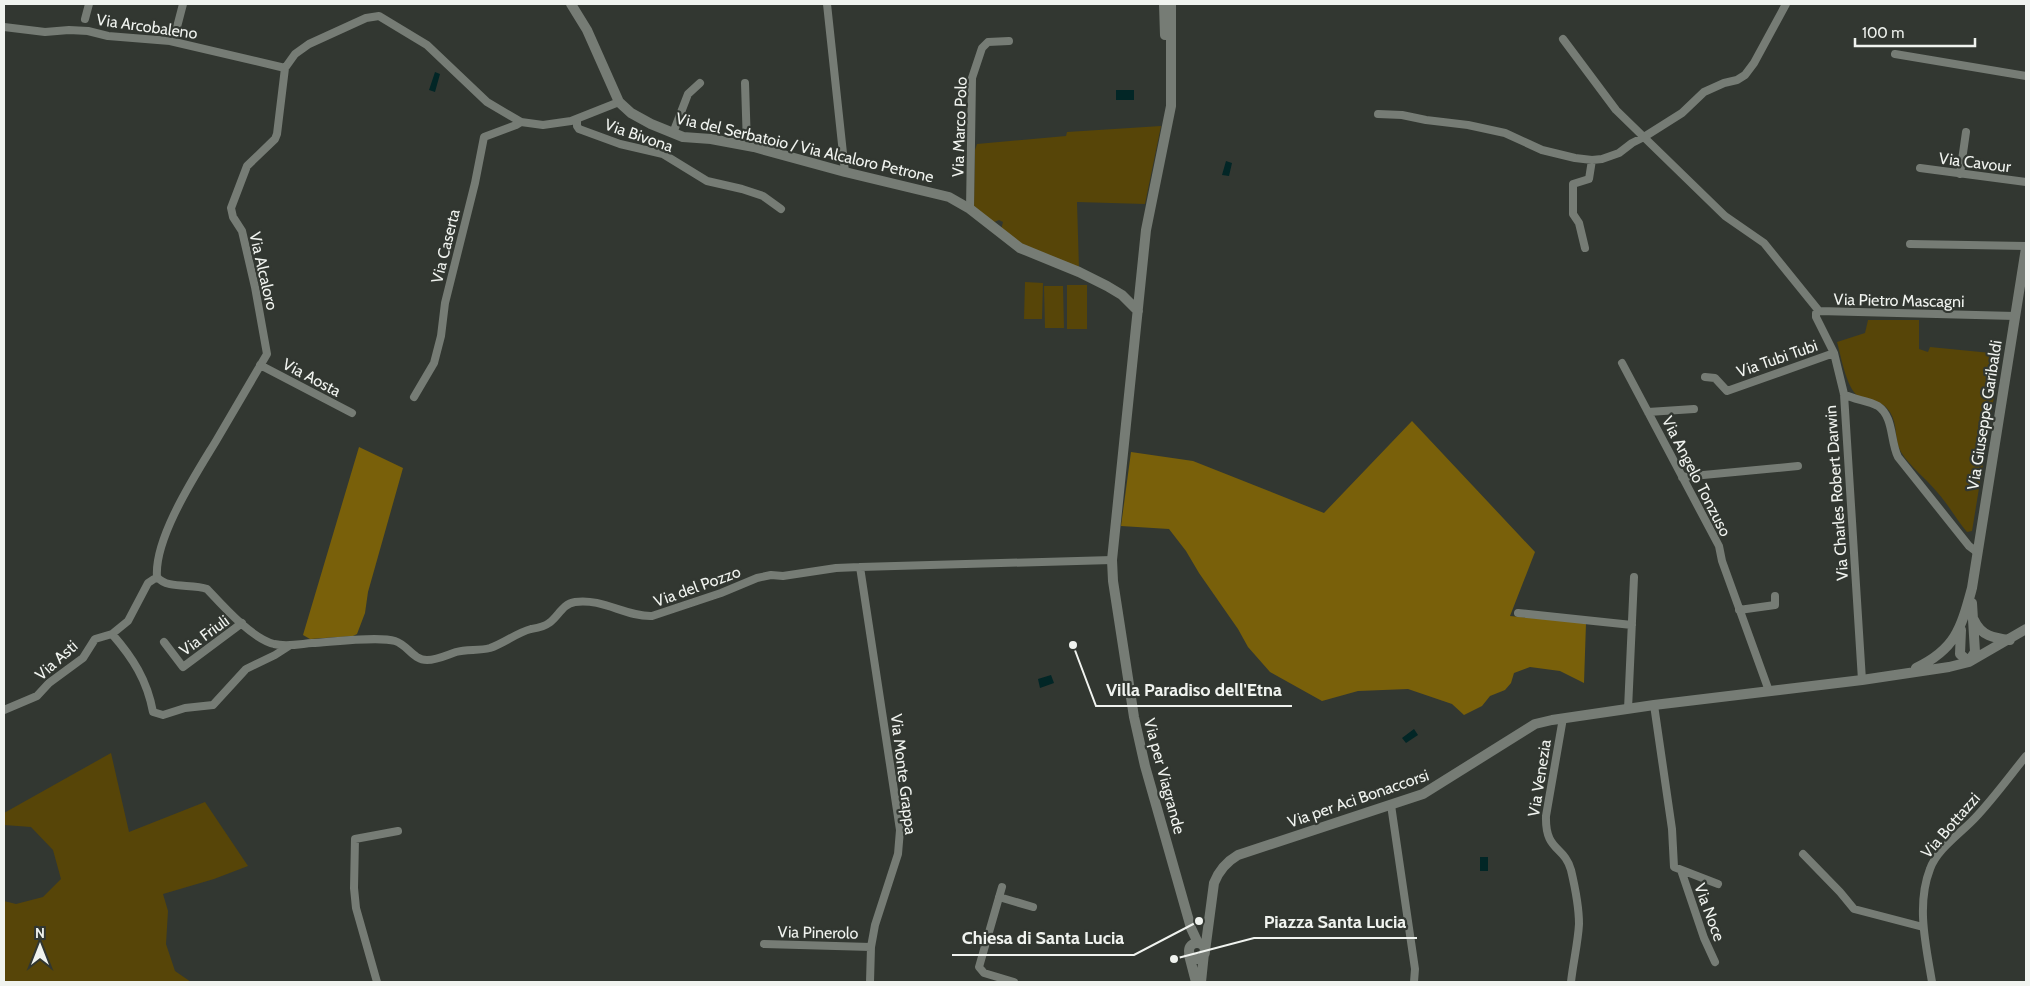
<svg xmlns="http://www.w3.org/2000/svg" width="2030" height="986" font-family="Cabin,sans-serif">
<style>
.green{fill:#574508}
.forest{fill:#79600a}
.water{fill:#022626}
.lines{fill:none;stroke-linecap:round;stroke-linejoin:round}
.street{stroke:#767c75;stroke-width:8}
.secondary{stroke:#767c75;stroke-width:10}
.labels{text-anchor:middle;stroke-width:4.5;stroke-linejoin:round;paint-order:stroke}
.street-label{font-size:16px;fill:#f0f3ef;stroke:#323731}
.leader{fill:none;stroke:#f0f3ef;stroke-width:2}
.callout-dot{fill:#f0f3ef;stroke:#323731;stroke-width:2}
.callout-label{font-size:18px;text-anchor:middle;font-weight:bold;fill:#f0f3ef;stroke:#323731;stroke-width:4.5;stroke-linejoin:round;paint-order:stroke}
</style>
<rect width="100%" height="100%" fill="#323731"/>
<path class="green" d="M 1161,126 L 1145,204 L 1077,202 L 1079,269 L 1034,252 L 1001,230 L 1003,222 L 999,220 L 992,223 L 974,208 L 975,150 L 977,144 L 1066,136 L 1067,132 Z
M 1025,282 L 1043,283 L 1042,319 L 1024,319 Z
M 1067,285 L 1087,285 L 1087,329 L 1067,329 Z
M 1044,286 L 1063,286 L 1064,328 L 1045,328 Z
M 1868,320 L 1919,320 L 1919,349 L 1928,352 L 1930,347 L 2001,354 L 1972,531 L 1967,532 C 1956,519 1948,504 1937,492 C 1926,478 1910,467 1901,452 C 1894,440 1898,424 1890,412 C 1882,400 1872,402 1860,397 C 1847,392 1841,356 1837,342 L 1865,333 Z
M 111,753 L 129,832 L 205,802 L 248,866 L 214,879 L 163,894 L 168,911 L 166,944 L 175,971 L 191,982 L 4,982 L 4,901 L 16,904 L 43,897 L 61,879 L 53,850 L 31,827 L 4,825 L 4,813 Z"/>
<path class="forest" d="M 1412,421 L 1535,552 L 1510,616 L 1586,623 L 1584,683 L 1560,671 L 1530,667 L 1514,673 L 1511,683 L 1505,690 L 1490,696 L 1482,706 L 1464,715 L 1452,704 L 1408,689 L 1358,691 L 1322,701 L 1270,672 L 1248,647 L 1238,629 L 1199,573 L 1186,551 L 1169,529 L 1121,526 L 1131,452 L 1193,461 L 1324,513 Z
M 359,447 L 403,468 L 368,592 L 365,613 L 357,634 L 353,636 L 310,639 L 303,635 Z"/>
<path class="water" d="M 435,72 L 440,74 L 435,92 L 429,90 Z
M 1116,90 L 1134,90 L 1134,100 L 1116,100 Z
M 1226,161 L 1232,163 L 1229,176 L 1222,175 Z
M 1051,675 L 1054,683 L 1040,688 L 1038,679 Z
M 1414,729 L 1418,735 L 1406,743 L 1402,738 Z
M 1480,857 L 1488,857 L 1488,871 L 1480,871 Z"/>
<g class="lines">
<path class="street" d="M 827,4 L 845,172
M 85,19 L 89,4
M 4,27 L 45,32 L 69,30 L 88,31 L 108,36 L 170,41 L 285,68
M 177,27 L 183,4
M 1563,39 L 1616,110 L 1725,216 L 1764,243 L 1819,311 L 2015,316
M 1895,54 L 2026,76
M 745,83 L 747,146
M 1378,114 L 1402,115 L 1426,120 L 1468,125 L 1505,133 L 1542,150 L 1575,158 L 1592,160 L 1602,159 L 1619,153 L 1632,143 L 1644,137 L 1682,113 L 1704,92 L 1724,83 L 1737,80 L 1745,75 L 1754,63 L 1786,4
M 577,120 L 577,126 L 579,129 L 620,144 L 663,154 L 707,181 L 742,189 L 763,196 L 781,209
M 673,133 L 688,94 L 700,83
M 1920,168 L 2026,182
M 1960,174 L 1966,132
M 970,209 L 972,78 L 982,48 L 988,42 L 1009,41
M 1910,244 L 2026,246
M 1585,248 L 1579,223 L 1573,214 L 1573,184 L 1589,179 L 1592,160
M 1819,311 L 1816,313 L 1816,317 L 1834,353 L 1844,394 L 1862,680
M 1622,363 L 1719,546 L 1722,561 L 1769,691
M 260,365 L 352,413
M 1705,377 L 1715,378 L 1727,391 L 1834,353
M 1844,394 C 1854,400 1867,400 1878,406 C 1894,417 1890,441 1898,457 L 1969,546 L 1977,552
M 414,397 L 434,363 L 441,336 L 445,303 L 475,183 L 484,137 L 516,125 L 521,122
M 1648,412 L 1694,409
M 1682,477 L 1798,466
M 860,567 L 900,830 L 898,854 L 875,925 L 871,947 L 870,982
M 157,577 C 168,590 192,583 207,589 C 223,606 251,638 274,644 C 287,647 300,644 312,643 C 331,642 379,636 395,641 C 408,645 413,660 427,660 C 437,660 447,655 456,652 C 467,649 479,651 490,648 C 505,643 516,633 531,629 C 537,628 544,627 549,623 C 559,616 562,604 575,602 C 603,598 626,617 652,616 L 721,593 L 757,578 L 771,575 L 783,576 L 836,568 L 860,567 L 1112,560
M 157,577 C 154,538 196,474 216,441 C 233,412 250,383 267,354 L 255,287 L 242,231 L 233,217 L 231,208 L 247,166 L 275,139 L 277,134 L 285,68 L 295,54 L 309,44 L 366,18 L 379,16 L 427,45 L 487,102 L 521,122 L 543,125 L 571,121 L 619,102
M 1739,610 L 1775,605 L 1775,596
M 1518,613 L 1632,625
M 112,634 C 133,658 147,680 153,712 L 163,715 L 185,708 L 213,705 L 246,669 L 275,655 L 289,646
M 164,642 L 183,667 L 242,623
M 1654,705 L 1672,829 L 1674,867 L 1718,884
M 1628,709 L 1634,577
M 4,710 L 37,696 L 49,683 L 83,658 L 95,639 L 112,634 L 128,621 L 148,583 L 157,577
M 1563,718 L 1546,816 C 1545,852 1564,845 1571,870 C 1575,887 1579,907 1579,924 C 1578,943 1573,963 1571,982
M 1391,805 L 1415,969 L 1414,982
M 1803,854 L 1840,892 L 1854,909 L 1923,927
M 1681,870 L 1704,938 L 1715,962
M 1002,887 L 979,967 L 984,973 L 1014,982
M 999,897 L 1033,907
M 764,944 L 871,947
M 377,982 L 356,908 L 354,888 L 355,839 L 398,831
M 1932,982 C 1926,946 1916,905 1930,869 C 1937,849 1961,833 1975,818 C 1993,799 2009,777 2026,756"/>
<path class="secondary" d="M 571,4 L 587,30 L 619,102 L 631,113 L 651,124 L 683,137 L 711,139 L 754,147 L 845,172 L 949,197 L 970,209 L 1020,248 L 1079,272 L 1107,286 L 1122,295 L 1138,311
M 1164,4 L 1165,35
M 1171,4 L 1171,106 L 1146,230 L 1112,560 L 1113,581 L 1134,717 L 1145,766 L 1191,928 L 1198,943
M 1974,620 C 1981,636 1994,638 2010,640
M 1961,630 L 1960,654 L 1969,662
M 1969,661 L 1975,652 L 1972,603
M 1916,668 C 1956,649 1961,628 1972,588 L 2026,248
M1189 951a8 8 0 1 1 16 0a8 8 0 1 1-16 0Z
M 1205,951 L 1214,883 C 1219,870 1226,862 1238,855 L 1423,794 L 1535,724 L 1552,720 L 1654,705 L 1862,680 L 1949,667 L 1969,662 L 2026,629
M 1189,955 L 1196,982
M 1201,982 L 1204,953"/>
</g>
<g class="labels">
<g class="street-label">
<text transform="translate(147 26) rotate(8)" y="6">Via Arcobaleno</text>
<text transform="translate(959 127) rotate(-88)" y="6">Via Marco Polo</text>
<text transform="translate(639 135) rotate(19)" y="6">Via Bivona</text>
<text transform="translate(805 147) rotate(13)" y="6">Via del Serbatoio / Via Alcaloro Petrone</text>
<text transform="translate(1975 162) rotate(7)" y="6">Via Cavour</text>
<text transform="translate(445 246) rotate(-76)" y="6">Via Caserta</text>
<text transform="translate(264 271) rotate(77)" y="6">Via Alcaloro</text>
<text transform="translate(1899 300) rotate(1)" y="6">Via Pietro Mascagni</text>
<text transform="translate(1777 358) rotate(-19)" y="6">Via Tubi Tubi</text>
<text transform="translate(312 377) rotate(28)" y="6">Via Aosta</text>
<text transform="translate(1984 415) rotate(-81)" y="6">Via Giuseppe Garibaldi</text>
<text transform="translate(1697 476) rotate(63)" y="6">Via Angelo Tonzuso</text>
<text transform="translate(1836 493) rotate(-94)" y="6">Via Charles Robert Darwin</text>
<text transform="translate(697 586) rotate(-20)" y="6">Via del Pozzo</text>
<text transform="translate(204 635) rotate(-36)" y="6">Via Friuli</text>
<text transform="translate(56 660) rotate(-42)" y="6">Via Asti</text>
<text transform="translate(904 774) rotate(83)" y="6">Via Monte Grappa</text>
<text transform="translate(1165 776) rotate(75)" y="6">Via per Viagrande</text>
<text transform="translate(1539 778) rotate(-81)" y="6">Via Venezia</text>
<text transform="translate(1358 798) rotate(-19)" y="6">Via per Aci Bonaccorsi</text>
<text transform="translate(1950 825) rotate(-49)" y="6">Via Bottazzi</text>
<text transform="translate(1710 912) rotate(70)" y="6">Via Noce</text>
<text transform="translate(818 932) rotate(1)" y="6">Via Pinerolo</text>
</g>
</g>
<path class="leader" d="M1073 645L1096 706H1292M1174 959L1254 938H1417M1199 921L1134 955H952"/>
<g class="callout-dot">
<circle cx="1073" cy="645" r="5"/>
<circle cx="1174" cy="959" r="5"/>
<circle cx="1199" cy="921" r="5"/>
</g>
<g class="callout-label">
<text x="1194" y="696">Villa Paradiso dell'Etna</text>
<text x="1335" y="928">Piazza Santa Lucia</text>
<text x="1043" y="944">Chiesa di Santa Lucia</text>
</g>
<rect width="2030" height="986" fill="none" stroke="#f0f3ef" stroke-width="10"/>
<g transform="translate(40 946)" stroke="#323731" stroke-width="4" paint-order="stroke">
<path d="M0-4L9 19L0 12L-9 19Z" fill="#f0f3ef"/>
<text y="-8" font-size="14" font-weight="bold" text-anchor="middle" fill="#f0f3ef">N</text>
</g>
<path d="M1855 38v8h120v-8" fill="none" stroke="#f0f3ef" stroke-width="2.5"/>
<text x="1862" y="38" font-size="15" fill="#f0f3ef" stroke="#323731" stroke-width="4" paint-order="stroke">100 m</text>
</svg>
